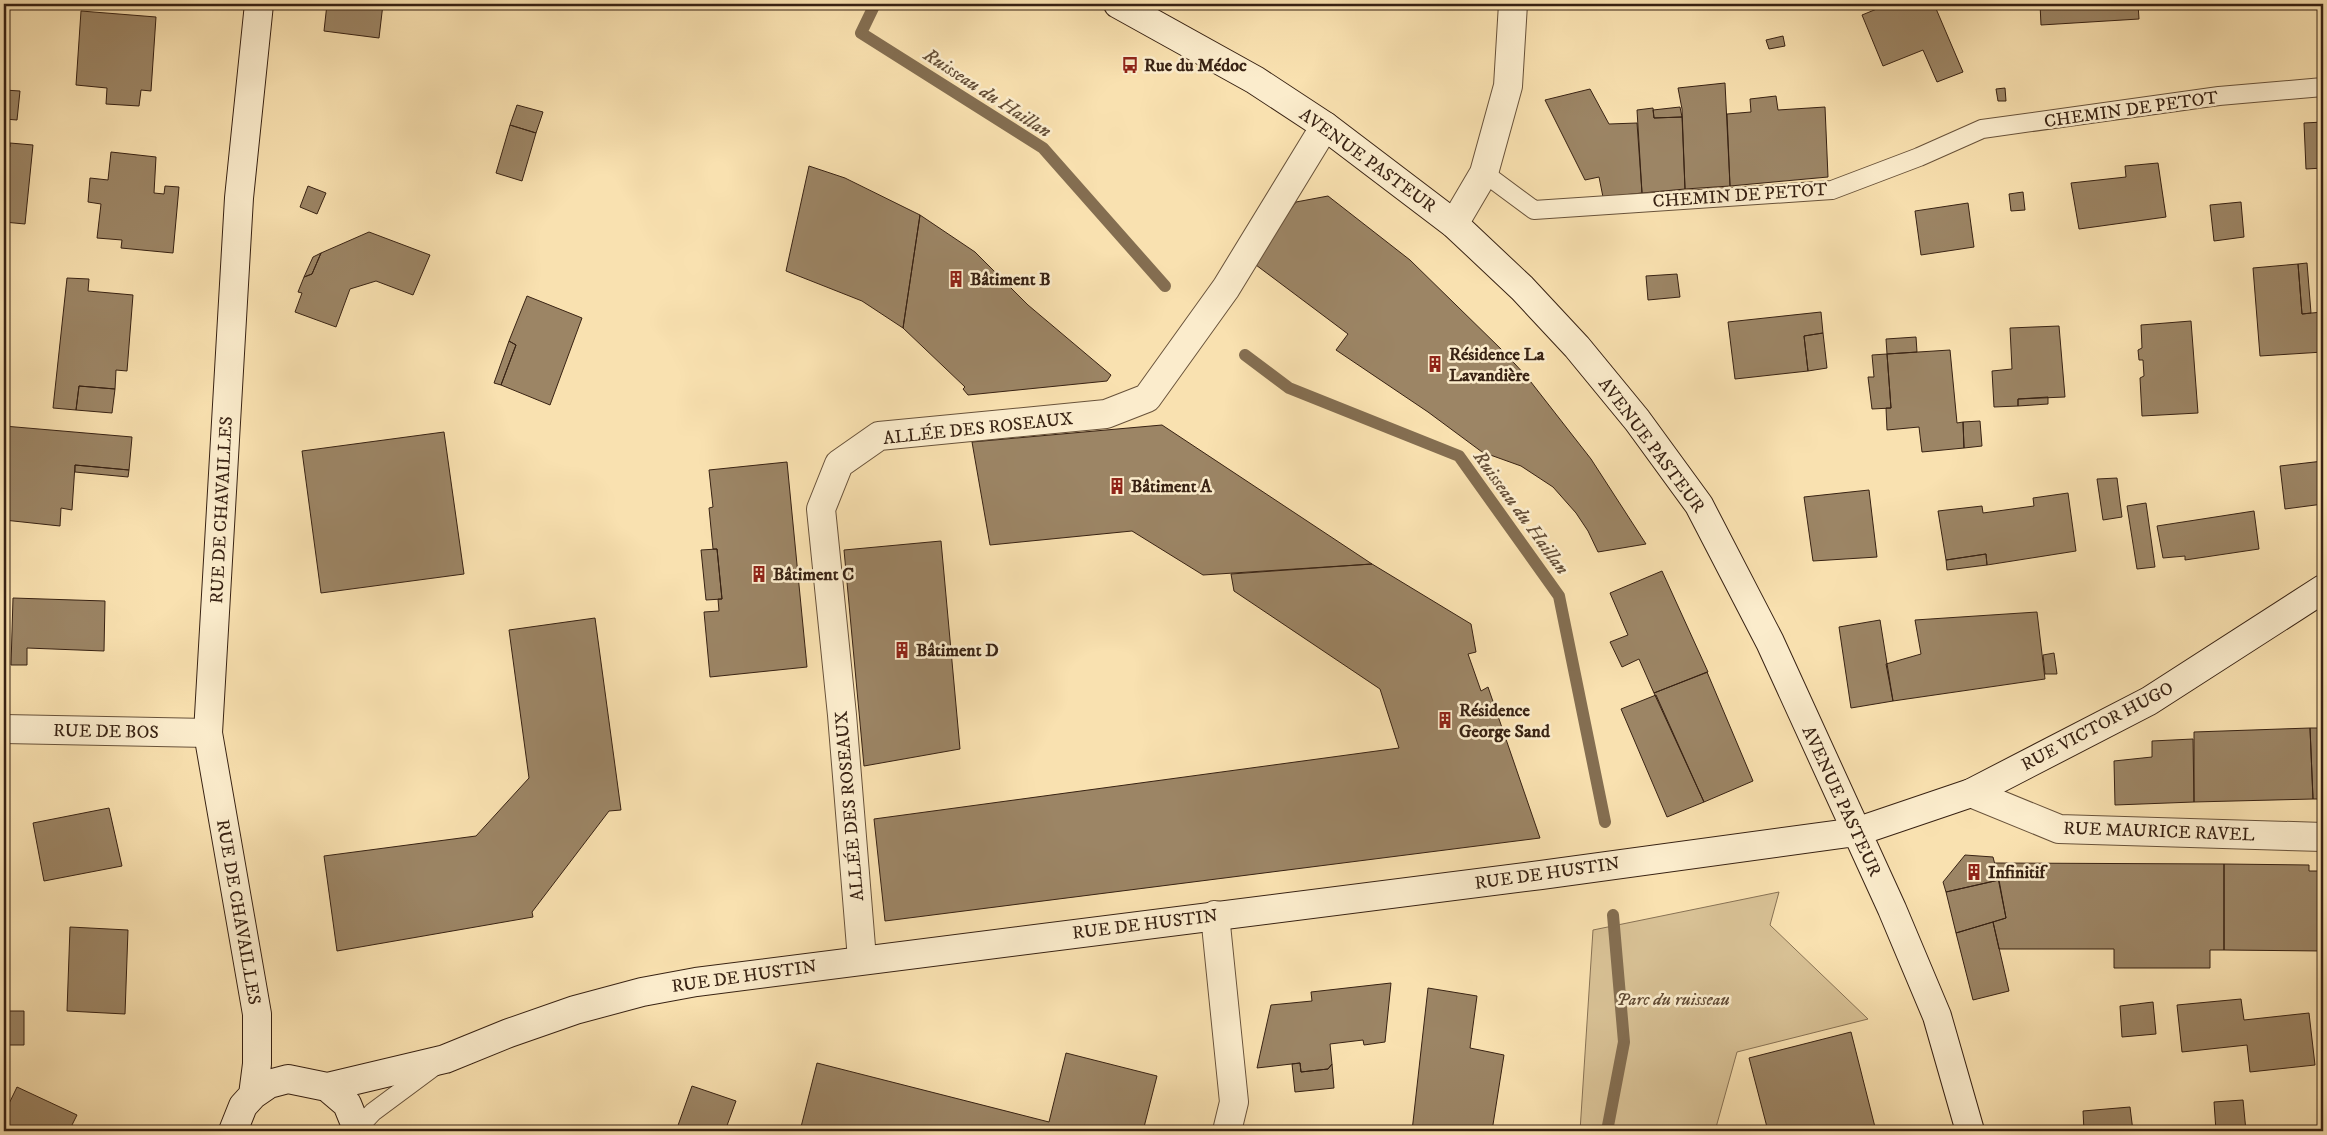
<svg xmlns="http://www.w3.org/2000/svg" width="2327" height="1135" font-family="'IM FELL DW Pica',serif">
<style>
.green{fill:#d8c195;stroke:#887254}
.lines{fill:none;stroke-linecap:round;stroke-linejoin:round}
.stream{stroke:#846e51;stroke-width:12}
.building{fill:#9c8565;stroke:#382213}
.lane-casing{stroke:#68523a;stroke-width:20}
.street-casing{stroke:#68523a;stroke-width:30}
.secondary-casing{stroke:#382213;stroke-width:30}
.lane{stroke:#fbeccc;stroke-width:18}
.street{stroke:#fbeccc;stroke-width:28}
.secondary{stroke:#fbeccc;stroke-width:28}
.labels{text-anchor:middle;stroke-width:5;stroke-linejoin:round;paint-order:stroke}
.poi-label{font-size:18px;font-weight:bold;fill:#382213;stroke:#fbeccc;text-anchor:start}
.street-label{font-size:18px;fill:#382213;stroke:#fbeccc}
.park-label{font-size:18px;font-style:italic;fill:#604a34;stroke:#fbeccc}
.water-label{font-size:19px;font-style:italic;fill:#644e37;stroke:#fbeccc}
</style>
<rect width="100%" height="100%" fill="#f9e1b0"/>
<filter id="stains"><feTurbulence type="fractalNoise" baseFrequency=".004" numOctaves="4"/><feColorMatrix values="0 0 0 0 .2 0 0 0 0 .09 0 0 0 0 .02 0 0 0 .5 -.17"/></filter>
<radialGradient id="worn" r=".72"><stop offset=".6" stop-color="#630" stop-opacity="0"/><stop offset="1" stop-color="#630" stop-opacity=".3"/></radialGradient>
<path class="green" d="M 1779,892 L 1770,925 L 1868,1019 L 1737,1052 L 1715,1131 L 1580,1131 L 1593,930 Z"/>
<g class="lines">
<path class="stream" d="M 875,4 L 861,33 L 1043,148 L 1165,286
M 1245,355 L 1289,388 L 1459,456 L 1559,596 L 1605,822
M 1607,1131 L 1624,1042 L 1613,915"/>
</g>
<path class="building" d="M 327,4 L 383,4 L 379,38 L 324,31 Z
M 1889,4 L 1934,4 L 1963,72 L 1937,82 L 1923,50 L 1883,66 L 1862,15 Z
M 2040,4 L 2138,4 L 2139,19 L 2041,25 Z
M 81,11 L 156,17 L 151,91 L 141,90 L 139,106 L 106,104 L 107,88 L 76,85 Z
M 1783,36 L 1785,46 L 1769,49 L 1766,40 Z
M 1725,83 L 1730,186 L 1685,189 L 1682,109 L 1678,88 Z
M 2005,88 L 2006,101 L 1998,101 L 1996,89 Z
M 1590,89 L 1609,124 L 1637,123 L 1642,193 L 1603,197 L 1599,177 L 1585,180 L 1545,100 Z
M 4,90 L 20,91 L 17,120 L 4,119 Z
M 1776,96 L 1778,110 L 1825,107 L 1828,177 L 1730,186 L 1727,114 L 1751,112 L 1750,99 Z
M 517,105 L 543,112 L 536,133 L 510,125 Z
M 1680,107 L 1682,117 L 1654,118 L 1653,110 Z
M 1653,108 L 1654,118 L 1682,117 L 1685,189 L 1642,193 L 1637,110 Z
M 2323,122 L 2323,168 L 2306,169 L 2304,123 Z
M 510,125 L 536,133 L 522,181 L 496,173 Z
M 10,143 L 33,145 L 25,224 L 4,222 L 4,146 L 10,147 Z
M 111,152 L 156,157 L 154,193 L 164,194 L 165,186 L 179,187 L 173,253 L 121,248 L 122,240 L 97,238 L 101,204 L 88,202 L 90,178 L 108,180 Z
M 2158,163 L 2166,217 L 2079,229 L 2071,183 L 2126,177 L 2125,166 Z
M 809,166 L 845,178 L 920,215 L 903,328 L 862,301 L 786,271 Z
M 308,186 L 326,193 L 317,214 L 300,207 Z
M 2023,192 L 2025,210 L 2011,211 L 2009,194 Z
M 1328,196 L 1410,260 L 1502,350 L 1527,377 L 1591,459 L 1646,544 L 1598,552 L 1588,531 L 1576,513 L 1553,487 L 1521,466 L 1482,452 L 1428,412 L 1336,350 L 1348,334 L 1252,262 L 1296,202 Z
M 2241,202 L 2244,237 L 2214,241 L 2210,205 Z
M 1968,203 L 1974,247 L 1921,255 L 1915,211 Z
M 920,215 L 975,252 L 1028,305 L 1111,375 L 1107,381 L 968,395 L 963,389 L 965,387 L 903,328 Z
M 369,232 L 430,255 L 413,295 L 376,281 L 350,289 L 336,327 L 295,312 L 302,293 L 298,292 L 304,277 L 312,274 L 321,253 Z
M 321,253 L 312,274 L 304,277 L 313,257 Z
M 2307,263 L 2311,313 L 2302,314 L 2298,264 Z
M 2298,264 L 2302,314 L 2322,312 L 2323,352 L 2260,356 L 2253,268 Z
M 1677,274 L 1680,297 L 1648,300 L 1646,276 Z
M 67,278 L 89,279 L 88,291 L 133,295 L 127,371 L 116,370 L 115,389 L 79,386 L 76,410 L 53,408 Z
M 527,296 L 582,318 L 550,405 L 501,385 L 516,345 L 509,341 Z
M 1821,312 L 1823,333 L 1804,336 L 1808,371 L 1735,379 L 1728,322 Z
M 2191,321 L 2198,413 L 2142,416 L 2140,378 L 2144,376 L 2143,360 L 2139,360 L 2138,350 L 2142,348 L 2141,325 Z
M 2059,326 L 2065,397 L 2018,399 L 2018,406 L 1994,407 L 1992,371 L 2012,369 L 2010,328 Z
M 1823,333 L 1827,368 L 1808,371 L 1804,336 Z
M 1916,337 L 1917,352 L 1887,354 L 1886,339 Z
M 509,341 L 516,345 L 501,385 L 494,383 Z
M 1950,350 L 1957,423 L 1963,422 L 1964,448 L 1922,452 L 1919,427 L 1887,430 L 1886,408 L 1891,408 L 1887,354 Z
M 1887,354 L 1891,408 L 1872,409 L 1868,377 L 1874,377 L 1872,355 Z
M 79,386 L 115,389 L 112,413 L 76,410 Z
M 2048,397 L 2048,404 L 2018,406 L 2018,399 Z
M 1980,421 L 1982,446 L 1964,448 L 1963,422 Z
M 1162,425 L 1372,564 L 1203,575 L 1132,531 L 990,545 L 972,442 Z
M 4,426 L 132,437 L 129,470 L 75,465 L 72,510 L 61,508 L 60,526 L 4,520 Z
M 444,432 L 464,574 L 321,593 L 302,451 Z
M 2323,461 L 2323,504 L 2285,509 L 2280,466 Z
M 787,462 L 807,667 L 710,677 L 704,612 L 719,611 L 718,599 L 722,599 L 717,549 L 713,549 L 709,508 L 713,507 L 709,470 Z
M 75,465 L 129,470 L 128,477 L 75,472 Z
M 2117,478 L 2122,517 L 2103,520 L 2097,479 Z
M 1869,490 L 1877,557 L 1813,561 L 1804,497 Z
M 2068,493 L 2076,551 L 1987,565 L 1986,554 L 1946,560 L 1938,511 L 1982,506 L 1983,513 L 2034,506 L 2033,498 Z
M 2146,503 L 2155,567 L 2137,569 L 2127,506 Z
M 2254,511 L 2259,549 L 2185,560 L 2185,556 L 2163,558 L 2157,526 Z
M 941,541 L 960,749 L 864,766 L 844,550 Z
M 717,549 L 722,599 L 706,600 L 701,550 Z
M 1986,554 L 1987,565 L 1947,570 L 1946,560 Z
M 1372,564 L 1471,624 L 1476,652 L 1468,654 L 1481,691 L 1488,687 L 1540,838 L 885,921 L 874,819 L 1399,748 L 1380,689 L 1234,591 L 1231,574 Z
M 1662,571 L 1708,672 L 1654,693 L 1639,659 L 1622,667 L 1610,642 L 1628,635 L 1610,593 Z
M 13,598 L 105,601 L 104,651 L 27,648 L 27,665 L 11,665 Z
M 2037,612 L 2045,679 L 1893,701 L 1886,664 L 1921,654 L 1915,620 Z
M 595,618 L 621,810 L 609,811 L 532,912 L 533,917 L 337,951 L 324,856 L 476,836 L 529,778 L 509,630 Z
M 1880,620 L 1893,701 L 1851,708 L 1839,627 Z
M 2054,653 L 2057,674 L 2045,674 L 2043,655 Z
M 1707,672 L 1753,781 L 1704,802 L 1654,693 Z
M 1656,695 L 1704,802 L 1667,817 L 1621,709 Z
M 2310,728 L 2313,799 L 2194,802 L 2194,732 Z
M 2310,728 L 2323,728 L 2323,799 L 2313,799 Z
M 2193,739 L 2194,802 L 2115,805 L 2114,761 L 2152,757 L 2152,741 Z
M 109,808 L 122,866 L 44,881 L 33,823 Z
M 1965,855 L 1993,857 L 1999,880 L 1946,892 L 1943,882 Z
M 1995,863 L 2224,864 L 2224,950 L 2210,950 L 2210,968 L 2114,968 L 2114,949 L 1999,949 L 1993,922 L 2006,918 Z
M 2224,864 L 2309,865 L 2309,871 L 2323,871 L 2323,951 L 2224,950 Z
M 1999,880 L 2006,918 L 1956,933 L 1946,892 Z
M 1993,922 L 2009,991 L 1973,1000 L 1956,933 Z
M 70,927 L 128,930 L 125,1014 L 67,1011 Z
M 1391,983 L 1385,1042 L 1364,1045 L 1363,1040 L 1330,1044 L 1332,1064 L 1328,1069 L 1301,1072 L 1300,1063 L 1257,1068 L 1271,1005 L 1312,1001 L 1311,992 Z
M 1428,988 L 1477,996 L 1470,1048 L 1504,1055 L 1492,1131 L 1412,1131 Z
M 2241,999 L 2244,1020 L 2309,1013 L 2315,1065 L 2250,1072 L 2247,1045 L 2182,1052 L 2177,1005 Z
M 2153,1002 L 2156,1034 L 2122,1037 L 2120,1006 Z
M 4,1011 L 24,1011 L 24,1045 L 4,1045 Z
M 1851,1032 L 1876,1131 L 1768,1131 L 1749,1058 Z
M 1066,1053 L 1157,1076 L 1143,1131 L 800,1131 L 817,1063 L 1049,1122 Z
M 1300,1063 L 1301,1072 L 1328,1069 L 1332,1064 L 1334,1088 L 1295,1092 L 1292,1064 Z
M 692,1086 L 736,1101 L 725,1131 L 676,1131 Z
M 17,1087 L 77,1115 L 69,1131 L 4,1131 L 4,1114 Z
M 2243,1100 L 2246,1131 L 2216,1131 L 2214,1102 Z
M 2130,1107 L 2133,1131 L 2084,1131 L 2083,1111 Z
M 578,1126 L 595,1128 L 594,1131 L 577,1131 Z"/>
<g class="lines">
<g class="lane-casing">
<path id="lane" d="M 1484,173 L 1534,210 L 1832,190 L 1919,157 L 1982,129 L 2219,96 L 2323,87
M 358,1128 L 373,1112 L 435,1066"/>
</g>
<g class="street-casing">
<path id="street" d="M 1454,224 L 1484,173 L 1508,86 L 1513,4
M 4,729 L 208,733
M 1971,793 L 2059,829 L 2323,837
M 1215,915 L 1234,1102 L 1227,1131
M 862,959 L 842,715 L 821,509 L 839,464 L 879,436 L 1106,414 L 1147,398 L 1226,288 L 1325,126"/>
</g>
<g class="secondary-casing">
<path id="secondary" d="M 1118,4 L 1255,80 L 1325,126 L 1454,224 L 1522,288 L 1577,347 L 1637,420 L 1699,505 L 1770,642 L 1892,909 L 1937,1016 L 1970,1131
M 327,1087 L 445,1059 L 509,1033 L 575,1010 L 642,992 L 696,982 L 1541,875 L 1856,832 L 1971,793 L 2149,701 L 2323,589
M 253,1095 L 257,1064 L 257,1014 L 208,733 L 239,198 L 259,4
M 233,1131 L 243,1106 L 253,1095 L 269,1084 L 288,1079 L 327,1087 L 347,1104 L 358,1131"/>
</g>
<use href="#lane" class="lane"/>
<use href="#street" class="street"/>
<use href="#secondary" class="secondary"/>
</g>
<defs>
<g id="bus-bare" transform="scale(1.35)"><path d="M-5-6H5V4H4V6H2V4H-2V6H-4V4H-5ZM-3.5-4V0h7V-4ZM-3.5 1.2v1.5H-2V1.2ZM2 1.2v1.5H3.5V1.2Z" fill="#8f2418" stroke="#fbeccc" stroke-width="2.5" paint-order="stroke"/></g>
<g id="building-bare" transform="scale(1.35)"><path d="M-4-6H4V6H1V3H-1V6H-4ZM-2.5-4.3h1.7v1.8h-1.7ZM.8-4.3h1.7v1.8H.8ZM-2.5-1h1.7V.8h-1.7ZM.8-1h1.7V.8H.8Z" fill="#8f2418" stroke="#fbeccc" stroke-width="2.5" paint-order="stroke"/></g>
</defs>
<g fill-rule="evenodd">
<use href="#bus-bare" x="1130" y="65"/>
<use href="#building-bare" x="956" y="279"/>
<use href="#building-bare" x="1435" y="364"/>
<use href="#building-bare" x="1117" y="486"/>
<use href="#building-bare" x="759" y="574"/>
<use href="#building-bare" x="902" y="650"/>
<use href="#building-bare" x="1445" y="720"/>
<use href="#building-bare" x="1974" y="872"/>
</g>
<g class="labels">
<g class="poi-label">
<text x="1144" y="71">Rue du Médoc</text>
<text x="970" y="285">Bâtiment B</text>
<text x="1449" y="360">Résidence La<tspan x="1449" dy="21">Lavandière</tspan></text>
<text x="1131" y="492">Bâtiment A</text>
<text x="773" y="580">Bâtiment C</text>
<text x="916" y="656">Bâtiment D</text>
<text x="1459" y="716">Résidence<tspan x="1459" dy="21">George Sand</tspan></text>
<text x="1988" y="878">Infinitif</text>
</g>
<g class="street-label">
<text transform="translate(2131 109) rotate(-8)" y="6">CHEMIN DE PETOT</text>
<text transform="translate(1368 160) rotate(36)" y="6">AVENUE PASTEUR</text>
<text transform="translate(1740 195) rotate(-4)" y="6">CHEMIN DE PETOT</text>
<text transform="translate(978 428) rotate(-6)" y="6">ALLÉE DES ROSEAUX</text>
<text transform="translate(1652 445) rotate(53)" y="6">AVENUE PASTEUR</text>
<text transform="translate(221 510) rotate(-87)" y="6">RUE DE CHAVAILLES</text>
<text transform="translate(2097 726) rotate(-28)" y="6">RUE VICTOR HUGO</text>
<text transform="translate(106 731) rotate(1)" y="6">RUE DE BOS</text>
<text transform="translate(1842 801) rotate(65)" y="6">AVENUE PASTEUR</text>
<text transform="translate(849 806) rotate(-95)" y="6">ALLÉE DES ROSEAUX</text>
<text transform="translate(2159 831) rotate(2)" y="6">RUE MAURICE RAVEL</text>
<text transform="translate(1547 873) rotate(-8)" y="6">RUE DE HUSTIN</text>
<text transform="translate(239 912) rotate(80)" y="6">RUE DE CHAVAILLES</text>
<text transform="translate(1145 924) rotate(-7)" y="6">RUE DE HUSTIN</text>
<text transform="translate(744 976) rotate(-8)" y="6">RUE DE HUSTIN</text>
</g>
<g class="park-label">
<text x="1673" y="1005">Parc du ruisseau</text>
</g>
<g class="water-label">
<text transform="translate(988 92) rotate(33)" y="7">Ruisseau du Haillan</text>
<text transform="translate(1522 512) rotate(54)" y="7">Ruisseau du Haillan</text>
</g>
</g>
<rect width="2327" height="1135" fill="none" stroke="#f9e1b0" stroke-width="20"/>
<rect x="5" y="5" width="2317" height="1125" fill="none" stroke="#382213" stroke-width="2.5"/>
<rect x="10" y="10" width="2307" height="1115" fill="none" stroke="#382213"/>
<rect width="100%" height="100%" filter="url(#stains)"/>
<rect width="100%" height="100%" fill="url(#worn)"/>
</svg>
